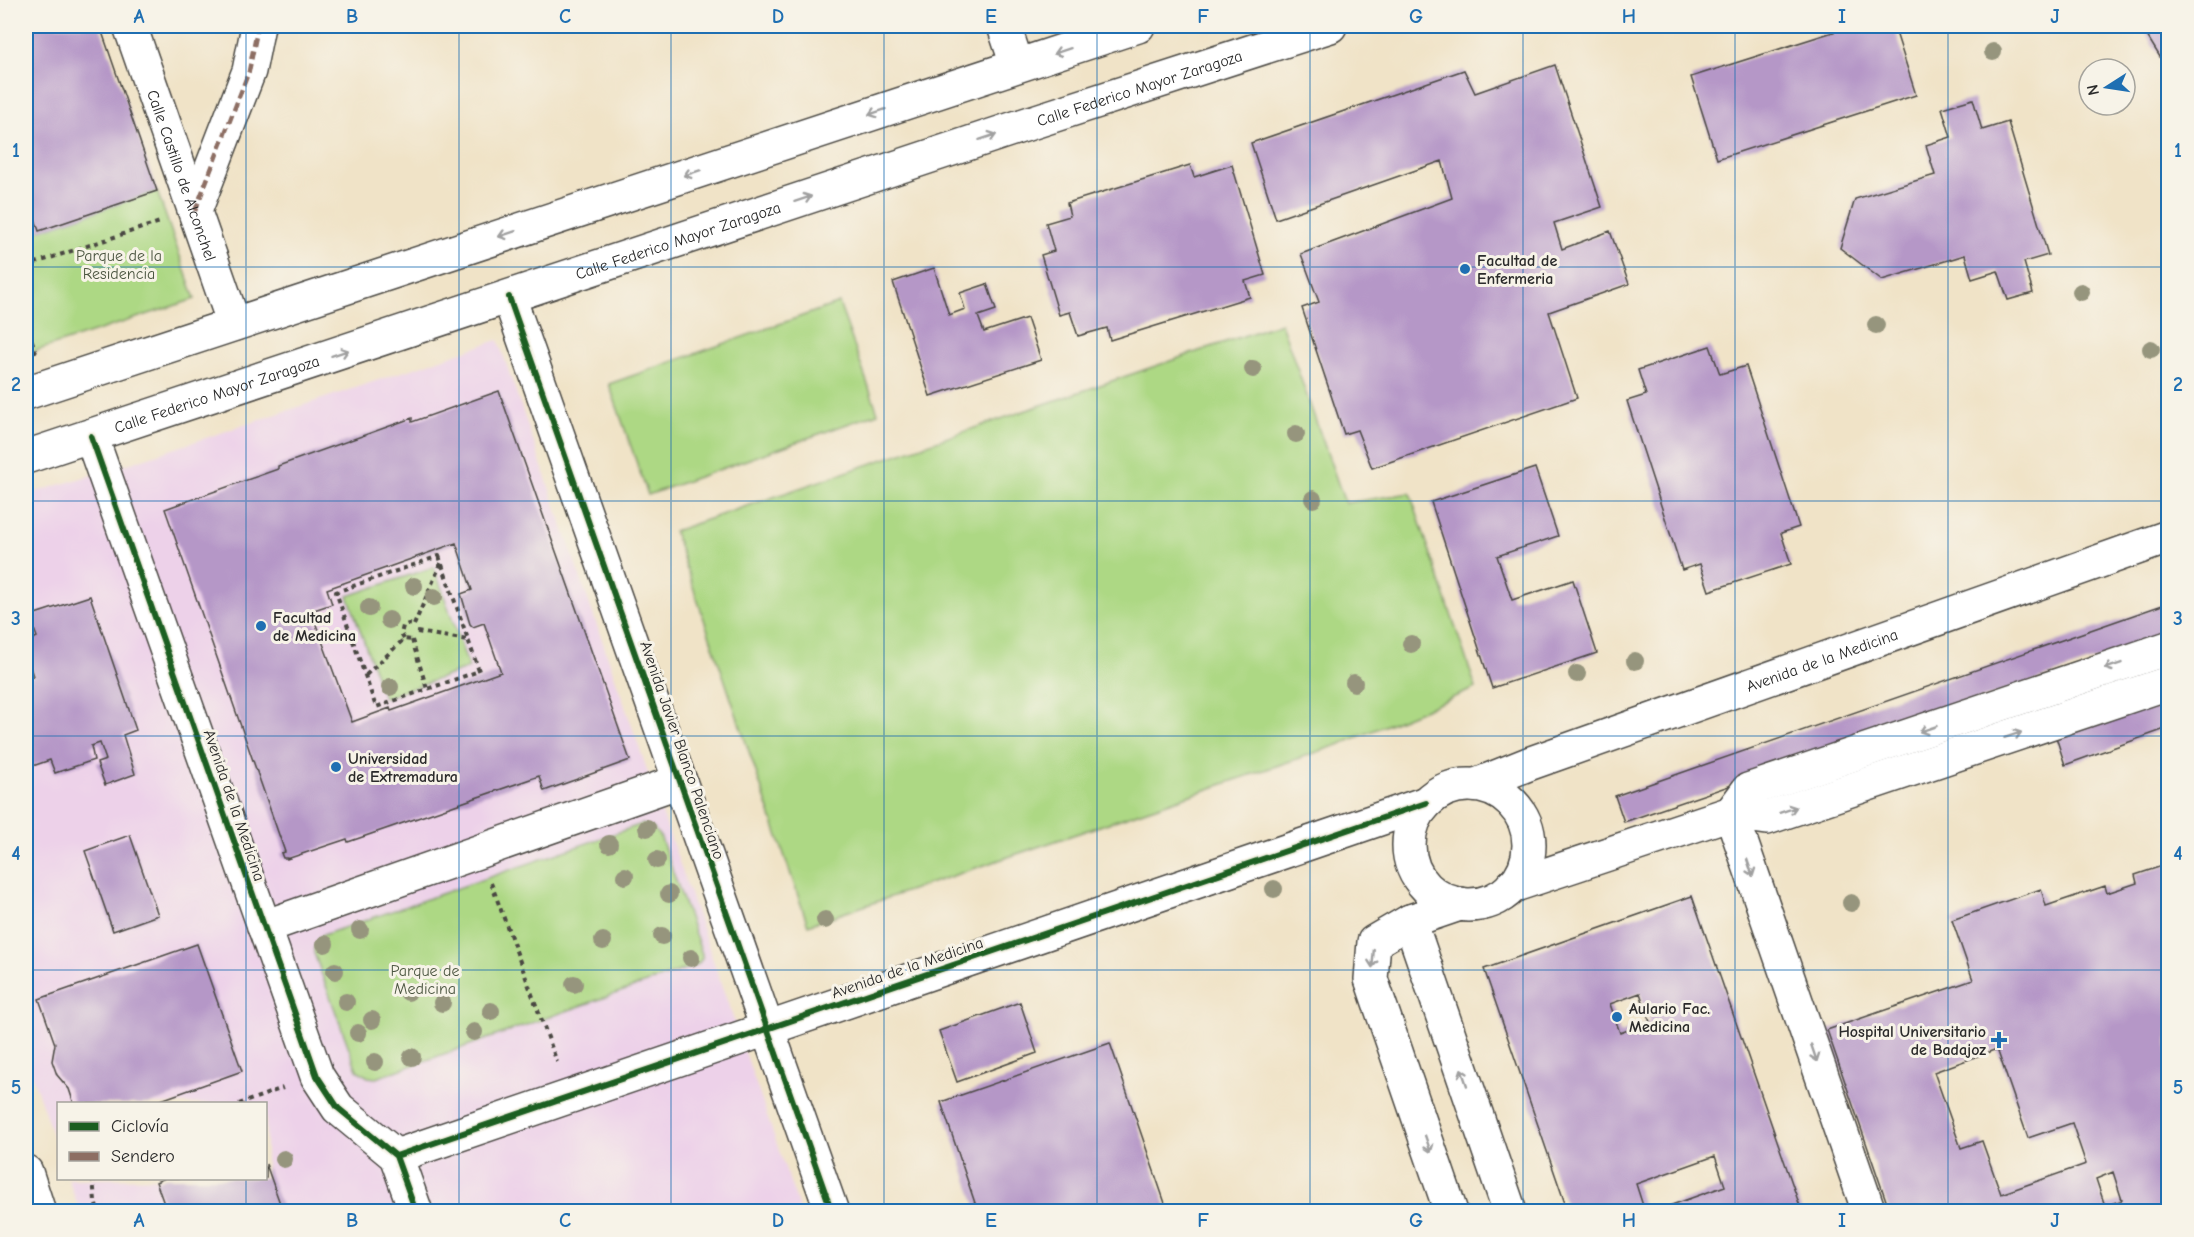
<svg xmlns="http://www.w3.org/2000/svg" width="2194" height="1237" font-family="'Comic Neue',sans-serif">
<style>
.built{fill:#edd1e9}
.green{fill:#add884;stroke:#6c8258;stroke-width:1.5}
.building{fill:#b597c7;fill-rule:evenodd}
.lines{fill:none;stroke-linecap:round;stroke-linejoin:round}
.minor-casing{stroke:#494742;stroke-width:36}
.major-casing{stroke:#494742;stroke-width:36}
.path{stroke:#494742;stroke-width:4;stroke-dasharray:4.5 4.5;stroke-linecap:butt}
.minor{stroke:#fff;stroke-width:33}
.major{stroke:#fff;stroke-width:33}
.quiet{stroke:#8d6e63;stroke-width:4.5;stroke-dasharray:9 4.5;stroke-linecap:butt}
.cycleway-casing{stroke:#f7f3e8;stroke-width:10}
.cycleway{stroke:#1b5e20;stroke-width:6}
.tree{fill:#96957d}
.oneway{stroke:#a0a0a0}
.grid{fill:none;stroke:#1f6fb2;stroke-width:1.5;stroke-opacity:0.55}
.poi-dot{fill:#1f6fb2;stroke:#f7f3e8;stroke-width:2}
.labels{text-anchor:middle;stroke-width:6;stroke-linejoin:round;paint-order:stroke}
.street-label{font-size:16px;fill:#2b2b2b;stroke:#f7f3e8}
.park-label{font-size:16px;fill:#4c5641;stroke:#f7f3e8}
.poi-label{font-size:16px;font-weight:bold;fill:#2b2b2b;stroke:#f7f3e8;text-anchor:start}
.neatline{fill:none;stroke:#1f6fb2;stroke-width:2}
.grid-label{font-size:20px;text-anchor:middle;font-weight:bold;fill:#1f6fb2}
</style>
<rect width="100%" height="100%" fill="#f7f3e8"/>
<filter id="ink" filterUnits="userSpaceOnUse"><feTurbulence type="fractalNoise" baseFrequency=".0167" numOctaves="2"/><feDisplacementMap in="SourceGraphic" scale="12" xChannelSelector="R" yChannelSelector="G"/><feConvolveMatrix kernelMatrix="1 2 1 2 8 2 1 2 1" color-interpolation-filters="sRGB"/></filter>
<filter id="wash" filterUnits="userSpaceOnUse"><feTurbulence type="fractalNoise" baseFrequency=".008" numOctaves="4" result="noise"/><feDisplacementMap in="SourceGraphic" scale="24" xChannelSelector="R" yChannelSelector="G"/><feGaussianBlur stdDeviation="1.35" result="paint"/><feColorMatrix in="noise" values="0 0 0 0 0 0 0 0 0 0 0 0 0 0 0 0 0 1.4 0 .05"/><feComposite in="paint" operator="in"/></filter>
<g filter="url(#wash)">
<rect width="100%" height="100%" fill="#f0e3c7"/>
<path class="built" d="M 498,340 L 800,1211 L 80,1211 L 68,1179 L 266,1178 L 266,1104 L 58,1104 L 58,1151 L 26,1058 L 26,495 L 131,463 Z"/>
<path class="green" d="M 157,191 L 195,299 L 26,354 L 26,235 Z
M 839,303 L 878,413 L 648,495 L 609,384 Z
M 1281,323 L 1345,503 L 1410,493 L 1476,688 L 1338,745 L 808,925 L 674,531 Z
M 434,567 L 469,668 L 384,698 L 348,596 Z
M 642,824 L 653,828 L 661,838 L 702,954 L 702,959 L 697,965 L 376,1078 L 368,1077 L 357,1070 L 314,953 L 314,948 L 320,936 Z"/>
<g id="blocks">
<path class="building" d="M 26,26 L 100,26 L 157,191 L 39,231 L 26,191 Z
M 1852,26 L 1894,26 L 1916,95 L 1717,159 L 1691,77 Z
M 2141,26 L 2168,26 L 2168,70 Z
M 1555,65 L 1602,207 L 1554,223 L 1562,249 L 1610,231 L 1629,284 L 1549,312 L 1577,398 L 1372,468 L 1357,430 L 1344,434 L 1302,308 L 1319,302 L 1301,254 L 1452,198 L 1442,161 L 1276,219 L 1251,143 L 1464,70 L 1475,93 Z
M 1973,99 L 1982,130 L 2008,122 L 2048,255 L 2024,262 L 2033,293 L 2008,300 L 1998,271 L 1972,279 L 1965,255 L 1882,280 L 1840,248 L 1855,199 L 1935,175 L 1926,145 L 1951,137 L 1942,108 Z
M 1190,165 L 1194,177 L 1232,165 L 1265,275 L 1245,281 L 1250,297 L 1110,340 L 1107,328 L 1078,336 L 1070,312 L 1059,315 L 1041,255 L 1054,251 L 1046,223 L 1070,216 L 1067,203 Z
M 934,268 L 949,315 L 965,309 L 960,293 L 987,284 L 996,310 L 978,316 L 984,332 L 1027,318 L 1041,360 L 930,396 L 893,282 Z
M 1710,346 L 1720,374 L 1746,366 L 1799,527 L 1781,533 L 1791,564 L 1709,591 L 1700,564 L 1682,570 L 1627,401 L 1646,395 L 1638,370 Z
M 499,391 L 630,760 L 544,791 L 539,776 L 348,842 L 347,839 L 287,859 L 287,858 L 283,858 L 281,853 L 285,852 L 165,509 L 278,469 L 278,466 L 412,418 L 412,422 ZM 456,543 L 472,590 L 461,594 L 470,624 L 473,627 L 484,623 L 501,672 L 391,711 L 390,708 L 352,722 L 311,611 L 332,604 L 327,589 Z
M 1535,468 L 1558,536 L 1497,556 L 1512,600 L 1573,580 L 1597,653 L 1492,688 L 1431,502 Z
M 90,596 L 136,730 L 123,735 L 135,774 L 105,785 L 97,763 L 106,760 L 100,743 L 91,746 L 94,760 L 55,773 L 50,760 L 27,768 L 26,764 L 26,679 L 33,676 L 26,655 L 26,642 L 37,637 L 29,616 Z
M 2168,603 L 2168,635 L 1624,822 L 1615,796 Z
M 2168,697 L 2168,728 L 2065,765 L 2056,737 Z
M 130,835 L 158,915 L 113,931 L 85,851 Z
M 2168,864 L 2168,1212 L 1890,1212 L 1827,1030 L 1973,980 L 1952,920 L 2041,889 L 2046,906 L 2105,886 L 2107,893 L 2137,883 L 2135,875 ZM 1997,1049 L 2028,1138 L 2072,1123 L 2086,1164 L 2001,1194 L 1982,1141 L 1961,1148 L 1934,1072 ZM 2113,1172 L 2122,1200 L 2105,1206 L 2096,1179 Z
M 1692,896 L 1802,1212 L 1652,1212 L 1725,1186 L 1715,1156 L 1636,1184 L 1645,1212 L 1568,1212 L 1484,969 ZM 1640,993 L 1650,1022 L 1620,1033 L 1610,1004 Z
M 197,944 L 242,1071 L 150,1104 L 74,1104 L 69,1089 L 57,1075 L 52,1061 L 55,1044 L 39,999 Z
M 1020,1002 L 1037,1053 L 957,1082 L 939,1031 Z
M 1110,1043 L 1168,1212 L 978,1212 L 941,1102 Z
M 266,1164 L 283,1212 L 167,1212 L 156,1182 L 165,1178 L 266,1178 Z"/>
</g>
</g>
<g filter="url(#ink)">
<use href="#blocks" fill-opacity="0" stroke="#494742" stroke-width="1.5"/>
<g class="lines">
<g class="minor-casing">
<g id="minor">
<path id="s1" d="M 130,26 L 234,324"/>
<path d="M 1004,26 L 1017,65"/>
<path d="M 195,211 L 249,71 L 258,26"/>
<path d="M 509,297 L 832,1212"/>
<path d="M 91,436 L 317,1076 L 338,1108 L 396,1156 L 416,1212"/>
<path id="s2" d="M 1476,785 L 1531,763 L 2168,537"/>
<circle cx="1469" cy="845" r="60"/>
<path d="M 1731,813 L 1748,790 L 2168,648"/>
<path d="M 1731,813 L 1869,1212"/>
<path d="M 1512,886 L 1731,813 L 1767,818 L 2168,683"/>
<path d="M 1410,921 L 1510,1212"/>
<path d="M 264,927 L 680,781"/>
<path d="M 396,1156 L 1426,803"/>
<path d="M 26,1172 L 39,1212"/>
<path d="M 1451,1212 L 1371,979 L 1374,942 L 1410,921 L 1460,904"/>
</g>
</g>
<g class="major-casing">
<g id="major">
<path d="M 26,393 L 1138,26"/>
<path id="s3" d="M 26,457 L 1018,127 L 1330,26"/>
</g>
</g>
<path class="path" d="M 26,266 L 160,222
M 26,323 L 36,353
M 439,556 L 479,671 L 376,707 L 336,592 Z
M 414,625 L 441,563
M 417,632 L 468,640
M 404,639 L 401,634 L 403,626 L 408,624 L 414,625
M 412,640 L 427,689
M 366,675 L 404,639 L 412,640
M 491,883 L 557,1062
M 239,1104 L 283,1088
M 93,1178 L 95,1201 L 98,1212"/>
<use href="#minor" class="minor"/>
<use href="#major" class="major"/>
<path class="quiet" d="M 195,211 L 249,71 L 258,26"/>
<g class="cycleway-casing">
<path id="cycleway" d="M 509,297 L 832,1212
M 91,436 L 317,1076 L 338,1108 L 396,1156 L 416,1212
M 396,1156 L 1426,803"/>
</g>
<use href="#cycleway" class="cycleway"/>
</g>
<g class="tree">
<circle cx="1993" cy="52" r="9"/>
<circle cx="2081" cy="292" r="9"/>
<circle cx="1876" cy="325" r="9"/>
<circle cx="2151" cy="349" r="9"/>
<circle cx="1253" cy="369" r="9"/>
<circle cx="1296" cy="434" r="9"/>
<circle cx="1313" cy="499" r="9"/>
<circle cx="414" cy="586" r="9"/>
<circle cx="434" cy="597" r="9"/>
<circle cx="369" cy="608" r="9"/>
<circle cx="389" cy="620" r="9"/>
<circle cx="1411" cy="644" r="9"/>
<circle cx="1635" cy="661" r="9"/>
<circle cx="1577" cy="674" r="9"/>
<circle cx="1354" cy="683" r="9"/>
<circle cx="390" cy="687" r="9"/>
<circle cx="647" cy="828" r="9"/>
<circle cx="609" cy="844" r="9"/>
<circle cx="657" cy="860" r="9"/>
<circle cx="625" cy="876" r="9"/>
<circle cx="1274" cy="889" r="9"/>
<circle cx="669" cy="894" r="9"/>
<circle cx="1851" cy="903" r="9"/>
<circle cx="825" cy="920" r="9"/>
<circle cx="360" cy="930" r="9"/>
<circle cx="662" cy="936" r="9"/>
<circle cx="603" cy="941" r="9"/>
<circle cx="325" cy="944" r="9"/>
<circle cx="691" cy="958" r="9"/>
<circle cx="335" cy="971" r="9"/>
<circle cx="574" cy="984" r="9"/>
<circle cx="408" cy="992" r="9"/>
<circle cx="346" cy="1002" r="9"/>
<circle cx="442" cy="1003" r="9"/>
<circle cx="491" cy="1011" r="9"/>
<circle cx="372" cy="1020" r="9"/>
<circle cx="474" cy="1032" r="9"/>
<circle cx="358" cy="1033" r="9"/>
<circle cx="412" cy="1057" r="9"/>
<circle cx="375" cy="1062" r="9"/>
<circle cx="284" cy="1159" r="9"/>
</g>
<defs><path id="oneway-shaft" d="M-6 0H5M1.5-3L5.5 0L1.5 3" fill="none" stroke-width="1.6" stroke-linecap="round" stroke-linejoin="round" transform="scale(1.5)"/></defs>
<g class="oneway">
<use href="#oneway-shaft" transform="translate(1062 51) rotate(162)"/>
<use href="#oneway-shaft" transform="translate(877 112) rotate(162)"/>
<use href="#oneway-shaft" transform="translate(988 137) rotate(-18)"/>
<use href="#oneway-shaft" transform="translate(692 173) rotate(162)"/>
<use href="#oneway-shaft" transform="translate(803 199) rotate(-18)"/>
<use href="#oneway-shaft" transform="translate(507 234) rotate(162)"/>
<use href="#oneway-shaft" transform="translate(340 353) rotate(-18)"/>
<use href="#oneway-shaft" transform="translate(2113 666) rotate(161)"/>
<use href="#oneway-shaft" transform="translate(1928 729) rotate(161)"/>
<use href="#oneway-shaft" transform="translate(2013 735) rotate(-18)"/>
<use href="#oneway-shaft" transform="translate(1788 810) rotate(-18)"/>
<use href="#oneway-shaft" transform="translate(1750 868) rotate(71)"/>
<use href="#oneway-shaft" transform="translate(1373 959) rotate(95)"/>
<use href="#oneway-shaft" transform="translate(1814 1053) rotate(71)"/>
<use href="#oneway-shaft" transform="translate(1464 1077) rotate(-109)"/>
<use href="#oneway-shaft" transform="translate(1428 1144) rotate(71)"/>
</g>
</g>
<path class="grid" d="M 246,26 L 246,1104M 459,26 L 459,1212M 671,26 L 671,1212M 884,26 L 884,1212M 1097,26 L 1097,1212M 1310,26 L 1310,1212M 1523,26 L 1523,1212M 1735,26 L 1735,1212M 1948,26 L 1948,1212M 26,267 L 2168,267M 26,501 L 2168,501M 26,736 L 2168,736M 26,970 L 2168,970M 246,1178 L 246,1212"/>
<g class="poi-dot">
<circle cx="1465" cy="269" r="6"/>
<circle cx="261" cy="626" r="6"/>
<circle cx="336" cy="767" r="6"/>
<circle cx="1617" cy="1017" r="6"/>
<path d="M1996 1031h6v6h6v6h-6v6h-6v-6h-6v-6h6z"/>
</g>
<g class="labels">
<g class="street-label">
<text dy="6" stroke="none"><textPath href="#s3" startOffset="1173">Calle Federico Mayor Zaragoza</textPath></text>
<text dy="6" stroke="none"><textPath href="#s1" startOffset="158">Calle Castillo de Alconchel</textPath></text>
<text dy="6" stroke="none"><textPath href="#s3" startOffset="687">Calle Federico Mayor Zaragoza</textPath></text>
<text dy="6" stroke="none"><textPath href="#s3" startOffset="201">Calle Federico Mayor Zaragoza</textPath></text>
<text dy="6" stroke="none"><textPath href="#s2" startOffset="368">Avenida de la Medicina</textPath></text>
<text transform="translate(683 750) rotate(71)" y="6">Avenida Javier Blanco Palenciano</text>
<text transform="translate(235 805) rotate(71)" y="6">Avenida de la Medicina</text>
<text transform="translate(907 967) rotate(-19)" y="6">Avenida de la Medicina</text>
</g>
<g class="park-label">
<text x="119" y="261">Parque de la<tspan x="119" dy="18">Residencia</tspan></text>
<text x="425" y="976">Parque de<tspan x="425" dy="18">Medicina</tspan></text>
</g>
<g class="poi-label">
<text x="1477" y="266">Facultad de<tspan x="1477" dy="18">Enfermeria</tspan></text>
<text x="273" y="623">Facultad<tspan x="273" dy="18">de Medicina</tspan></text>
<text x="348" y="764">Universidad<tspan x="348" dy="18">de Extremadura</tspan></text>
<text x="1629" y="1014">Aulario Fac.<tspan x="1629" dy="18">Medicina</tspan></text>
<text x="1986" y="1037" text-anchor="end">Hospital Universitario<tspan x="1986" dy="18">de Badajoz</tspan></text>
</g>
</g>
<rect width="2194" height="1237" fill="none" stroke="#f7f3e8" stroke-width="66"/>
<rect x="57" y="1102" width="210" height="78" fill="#f7f3e8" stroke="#a5a39c" stroke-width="1.5"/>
<rect x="69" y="1122" width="30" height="9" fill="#1b5e20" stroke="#a5a39c" stroke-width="1.5"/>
<text x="111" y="1132" font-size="18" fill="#2b2b2b">Ciclovía</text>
<rect x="69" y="1152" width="30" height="9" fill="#8d6e63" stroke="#a5a39c" stroke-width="1.5"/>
<text x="111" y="1162" font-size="18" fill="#2b2b2b">Sendero</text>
<g transform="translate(2107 87) rotate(258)"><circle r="28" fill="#f7f3e8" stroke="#a5a39c" stroke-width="1.5"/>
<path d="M0-4.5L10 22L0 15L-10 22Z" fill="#1f6fb2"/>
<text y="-9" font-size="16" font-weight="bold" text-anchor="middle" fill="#2b2b2b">N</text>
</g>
<rect x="33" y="33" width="2128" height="1171" class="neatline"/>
<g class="grid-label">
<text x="139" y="23">A</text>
<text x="352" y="23">B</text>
<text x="565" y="23">C</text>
<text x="778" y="23">D</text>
<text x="991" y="23">E</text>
<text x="1203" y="23">F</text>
<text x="1416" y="23">G</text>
<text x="1629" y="23">H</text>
<text x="1842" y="23">I</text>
<text x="2055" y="23">J</text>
<text x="16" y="157">1</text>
<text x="2178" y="157">1</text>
<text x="16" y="391">2</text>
<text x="2178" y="391">2</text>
<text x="16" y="625">3</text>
<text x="2178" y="625">3</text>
<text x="16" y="860">4</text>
<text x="2178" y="860">4</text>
<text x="16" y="1094">5</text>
<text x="2178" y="1094">5</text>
<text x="139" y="1227">A</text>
<text x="352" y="1227">B</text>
<text x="565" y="1227">C</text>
<text x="778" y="1227">D</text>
<text x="991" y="1227">E</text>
<text x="1203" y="1227">F</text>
<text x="1416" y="1227">G</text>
<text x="1629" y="1227">H</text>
<text x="1842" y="1227">I</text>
<text x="2055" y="1227">J</text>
</g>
</svg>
